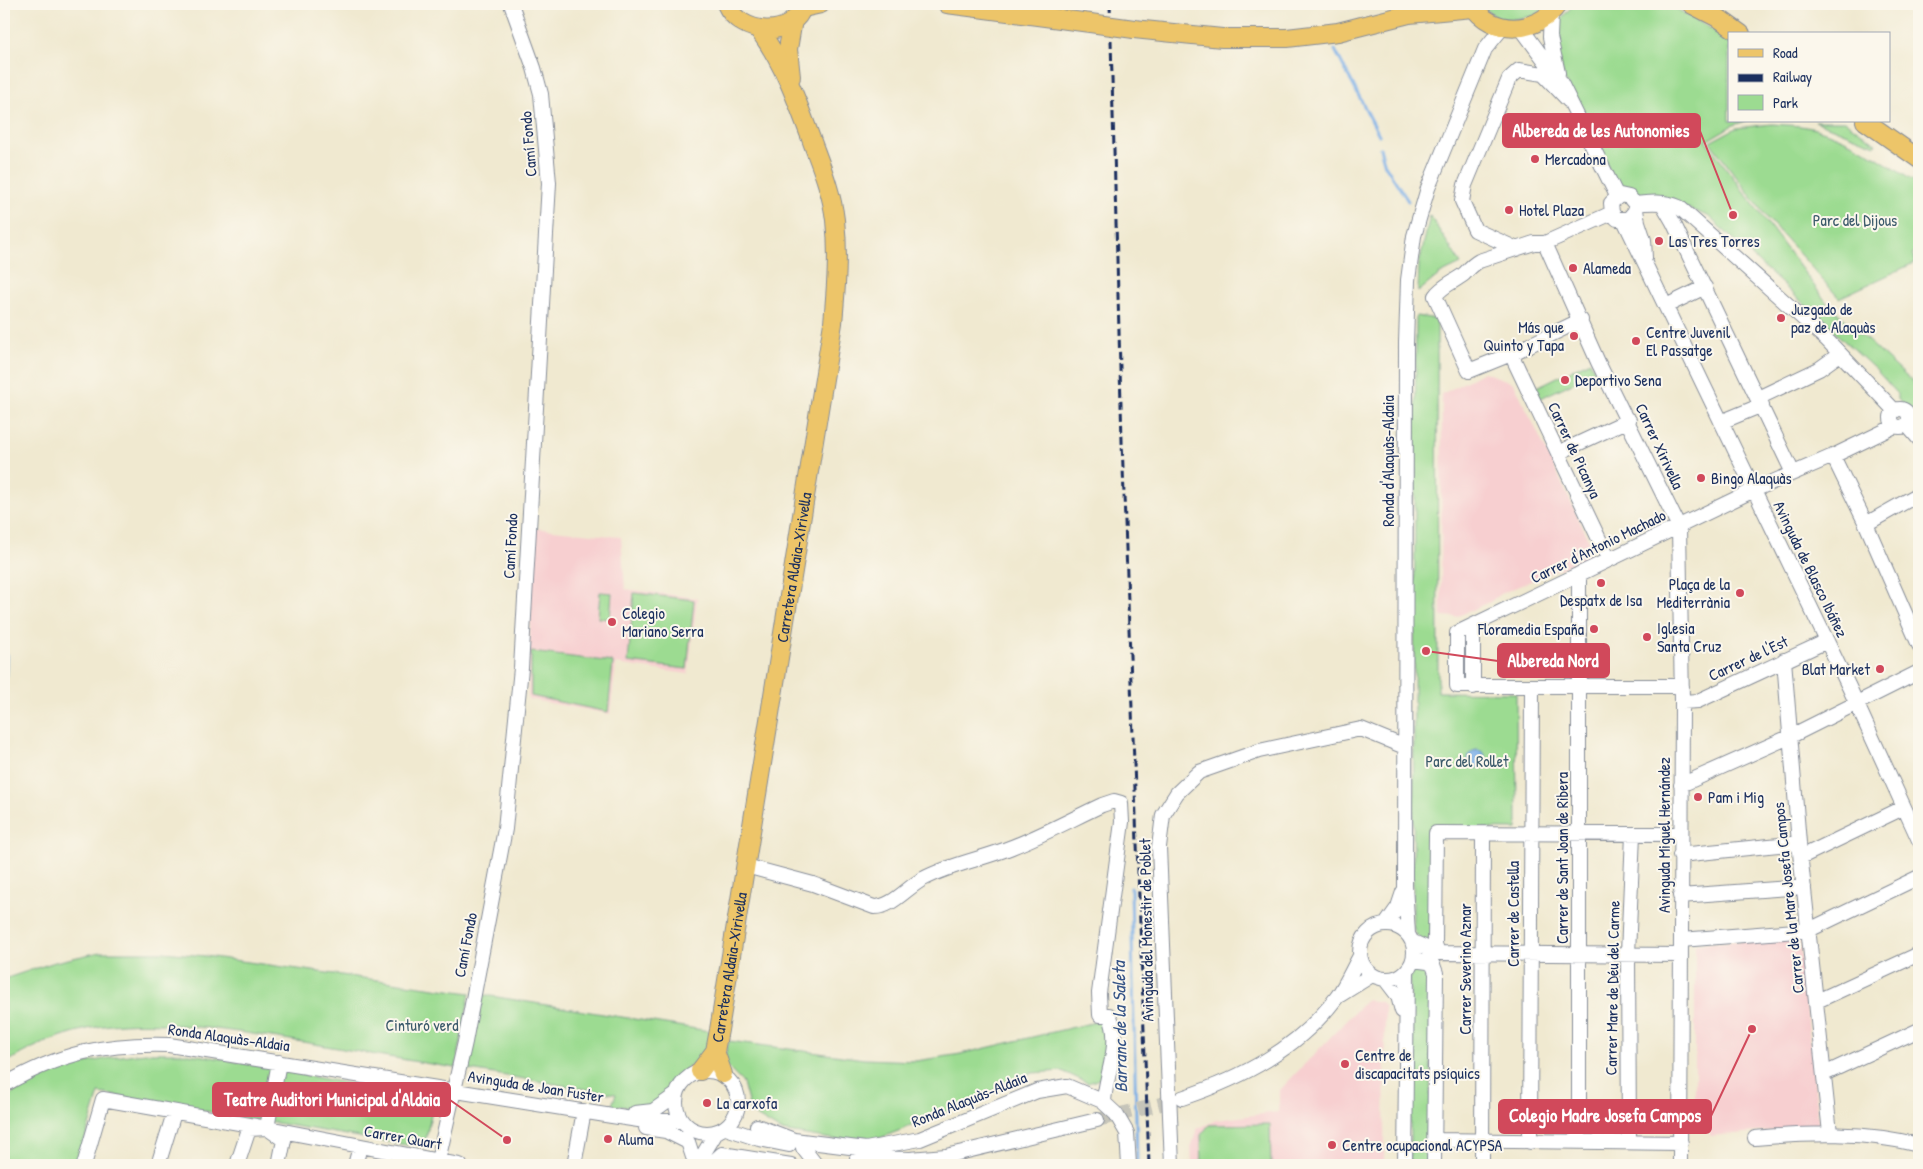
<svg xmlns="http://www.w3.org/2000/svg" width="1923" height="1169" font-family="'Patrick Hand',sans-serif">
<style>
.built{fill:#f7cfd0}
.green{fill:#9cdb91;stroke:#5c8578}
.water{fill:#78ade6;stroke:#4a6ea2}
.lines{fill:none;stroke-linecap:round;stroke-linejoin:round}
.stream{stroke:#78ade6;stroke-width:3}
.minor-tunnel{stroke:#c5c4b9;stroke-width:14;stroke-dasharray:14 7;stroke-linecap:butt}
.minor-casing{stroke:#868c97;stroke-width:16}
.major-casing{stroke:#868c97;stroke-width:20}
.minor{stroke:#fff;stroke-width:14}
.major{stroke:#edc569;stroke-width:18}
.rail{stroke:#1b2f5e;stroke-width:3;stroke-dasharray:8 4;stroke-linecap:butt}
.major-bridge-casing{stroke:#868c97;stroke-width:20;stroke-linecap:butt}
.major-bridge{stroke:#edc569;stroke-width:18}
.poi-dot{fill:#d1495b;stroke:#fbf7ec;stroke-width:2}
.labels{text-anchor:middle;stroke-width:4;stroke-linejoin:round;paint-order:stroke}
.street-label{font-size:16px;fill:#1b2f5e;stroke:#fbf7ec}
.poi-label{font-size:16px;fill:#1b2f5e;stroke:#fbf7ec;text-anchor:start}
.park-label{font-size:16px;fill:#3b5a6b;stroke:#fbf7ec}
.water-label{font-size:18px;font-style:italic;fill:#375587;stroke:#fbf7ec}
.leader{fill:none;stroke:#d1495b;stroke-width:2}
.callout-dot{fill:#d1495b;stroke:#fbf7ec;stroke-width:2}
.callout{fill:#d1495b;stroke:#d1495b;stroke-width:2}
.callout-label{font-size:18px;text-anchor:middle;font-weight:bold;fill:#fff}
</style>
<rect width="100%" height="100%" fill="#fbf7ec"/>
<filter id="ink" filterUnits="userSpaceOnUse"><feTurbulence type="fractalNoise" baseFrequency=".02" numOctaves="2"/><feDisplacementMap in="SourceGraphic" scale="10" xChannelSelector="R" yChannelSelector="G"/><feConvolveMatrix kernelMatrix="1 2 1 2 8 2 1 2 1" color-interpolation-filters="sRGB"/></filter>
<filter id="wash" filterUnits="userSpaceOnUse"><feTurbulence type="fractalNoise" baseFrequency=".0096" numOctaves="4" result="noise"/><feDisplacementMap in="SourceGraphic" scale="20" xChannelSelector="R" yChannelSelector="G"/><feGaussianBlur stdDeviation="1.12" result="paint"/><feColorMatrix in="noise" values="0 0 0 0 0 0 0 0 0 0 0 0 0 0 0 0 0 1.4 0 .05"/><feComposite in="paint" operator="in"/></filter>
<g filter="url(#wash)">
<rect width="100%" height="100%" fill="#f0e9d0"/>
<path class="built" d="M 1484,372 L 1514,383 L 1592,547 L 1588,557 L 1500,594 L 1490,602 L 1456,617 L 1441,616 L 1442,394 Z
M 533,528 L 621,537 L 625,589 L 697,598 L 688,674 L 616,664 L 610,714 L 528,699 Z
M 1799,937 L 1819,1127 L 1710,1136 L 1709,1114 L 1706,1114 L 1706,1117 L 1695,1117 L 1695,944 Z
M 1369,1000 L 1381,1002 L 1385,1007 L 1384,1165 L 1192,1165 L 1191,1148 L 1197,1129 L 1216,1120 L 1278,1112 L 1280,1090 L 1365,1001 Z"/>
<path class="green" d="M 1478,4 L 1551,4 L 1534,16 L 1502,21 Z
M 1574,4 L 1661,4 L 1675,8 L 1729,39 L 1729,121 L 1746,121 L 1733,125 L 1706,141 L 1827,303 L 1919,388 L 1919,425 L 1898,399 L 1897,393 L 1877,371 L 1708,216 L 1668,201 L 1639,200 L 1620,191 L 1564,79 L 1556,42 L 1560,20 Z
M 1815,121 L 1845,121 L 1877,144 L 1875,145 Z
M 1772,124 C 1784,125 1796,125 1807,127 C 1849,136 1884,162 1919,185 L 1919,249 L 1912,254 L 1916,262 L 1839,298 L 1768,219 L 1710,142 L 1736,128 Z
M 1430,216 L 1461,264 L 1440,274 L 1418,292 L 1419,264 Z
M 1416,316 L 1437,319 L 1438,692 L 1516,693 L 1517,829 L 1432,828 L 1433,930 L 1432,938 L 1424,941 C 1410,935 1413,918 1413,904 Z
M 1590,361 L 1595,372 L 1539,399 L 1535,388 Z
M 600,592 L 612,593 L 610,619 L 598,618 Z
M 634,593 L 694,600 L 687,669 L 628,662 Z
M 531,652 L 613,662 L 608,712 L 531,696 Z
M 100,952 L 163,952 L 205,956 L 470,993 L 456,1068 C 376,1056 296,1039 216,1029 C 172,1024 127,1019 83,1030 C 54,1037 29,1048 4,1064 L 4,979 L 55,962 Z
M 1419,966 L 1431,969 L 1430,1165 L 1410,1165 L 1410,978 L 1414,969 Z
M 478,994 L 709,1031 C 710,1037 710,1044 708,1050 C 704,1060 695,1062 688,1067 C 675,1078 671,1097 654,1104 C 642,1109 625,1107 612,1105 L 616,1094 L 464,1069 Z
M 1108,1019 C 1109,1032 1111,1060 1105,1072 C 1102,1079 1094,1081 1088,1083 L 1062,1071 L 1032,1073 L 937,1116 L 880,1138 L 851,1142 L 781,1131 L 751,1113 L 743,1083 L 726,1066 L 724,1059 L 729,1041 L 864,1059 L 916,1061 L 961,1054 Z
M 146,1053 L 180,1053 L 211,1057 L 434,1100 L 424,1148 L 99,1093 L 77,1165 L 4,1165 L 4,1099 C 45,1070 96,1058 146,1053 Z
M 1270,1124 L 1271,1165 L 1202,1165 L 1201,1135 L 1209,1125 Z"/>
<path class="water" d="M1468 759a9 9 0 1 1 18 0a9 9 0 1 1-18 0Z"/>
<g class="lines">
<path class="stream" d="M 1335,50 L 1379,135
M 1380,148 L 1385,165 L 1408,201
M 4,748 L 6,655
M 1131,888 L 1137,1165"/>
</g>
</g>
<g filter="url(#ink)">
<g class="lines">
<path class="minor-tunnel" d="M 1097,1120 L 1181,1099"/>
<g class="minor-casing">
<path id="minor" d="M 1551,13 L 1550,37 L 1558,73
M 1521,28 L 1560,81 L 1617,196
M 1662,203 L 1673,222 L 1793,473
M 1635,204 C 1650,202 1665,201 1679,207 L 1826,339 L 1895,411
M 1635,211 L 1628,219 L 1617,219 L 1612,213 L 1611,203 L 1620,195 L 1629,197 L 1635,204 L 1638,222 L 1644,240 L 1645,258
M 1624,220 L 1849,687 L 1919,840
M 1545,243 L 1598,362 L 1679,527 L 1682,702 L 1680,1165
M 1517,249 L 1475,230 L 1462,201 L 1465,185 L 1509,79 L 1519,70 L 1543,74 L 1569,101
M 1666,306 L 1705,287
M 1581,320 L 1511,354 L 1469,371 L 1435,296 C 1443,285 1454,282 1464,274 C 1469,269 1472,265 1479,261 L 1534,243 L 1545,243 L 1612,213
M 1511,354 L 1609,560
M 1758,398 L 1819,369 L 1840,354
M1891 418a9 9 0 1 1 18 0a9 9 0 1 1-18 0Z
M 1721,422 L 1762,405
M 1907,425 L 1919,439
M 1558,453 L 1629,420
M 1833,456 L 1866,524 L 1919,645
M 1866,524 L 1919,494
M 1473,626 L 1473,687
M 1784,660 L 1799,843 L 1830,1133
M 1682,686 L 1457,686 L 1457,633 L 1754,490 L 1833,456 L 1895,426
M 1682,702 L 1698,701 L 1827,641
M 1681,785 L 1789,737 L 1919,672
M 1680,855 L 1799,843
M 1801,857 L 1903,808
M 746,866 L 813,884 L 874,907 C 893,907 906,888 923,879 C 951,864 983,859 1012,847 C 1043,835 1072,819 1102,805 L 1114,801 L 1121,803 L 1122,822 L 1099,993 L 1100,1015 L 1109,1015 C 1123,1042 1105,1075 1104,1102
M 1680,896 L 1804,887
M 1386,924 L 1398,907 L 1403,892
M1360 952a27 27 0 1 1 54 0a27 27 0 1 1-54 0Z
M 1408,934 L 1405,886 L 1406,343 L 1408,280 L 1414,236 L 1428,188 L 1485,49 L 1503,27
M 1681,940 L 1809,930 L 1919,877
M 1413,942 L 1438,953 L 1681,955
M 1438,953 L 1435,944 L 1436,833 L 1680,834
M 1413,960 L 1428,962 L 1433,965 L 1436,973 L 1434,1165
M 1385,979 L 1398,996 L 1402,1011
M 1340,995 L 1372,975
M 1817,1001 L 1919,954
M676 1102a31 31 0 1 1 62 0a31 31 0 1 1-62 0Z
M 1824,1074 L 1919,1030
M 4,1085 C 60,1053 105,1043 169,1045 L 612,1116 L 645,1121 L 682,1121
M 1182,1098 C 1242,1078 1298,1049 1337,997 C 1346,985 1352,970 1360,956
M 635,1113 L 653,1111 L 677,1094
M 757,1126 L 794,1140 L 866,1149 L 920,1139 L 1037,1091 L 1067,1086 L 1102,1101 L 1116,1114 L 1127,1133 L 1129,1165
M 267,1128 L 279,1062
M 646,1128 L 666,1131 L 688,1142 L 693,1157
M 726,1128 L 759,1139 L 789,1145
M 1755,1138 C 1810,1133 1865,1131 1919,1145
M 1434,1140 L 1681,1143
M 1530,1142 L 1532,687
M 1579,1142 L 1579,574
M 1629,1142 L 1628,954 L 1633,834
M 803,1148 L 816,1165
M 857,1157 L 910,1159 L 946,1156 L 1097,1120
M 84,1165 L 103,1099 L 267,1128 L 460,1165
M 158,1165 L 174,1113
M 237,1165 L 249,1129 L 267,1128 L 284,1140 L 279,1165
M 355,1165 L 360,1147
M 437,1165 L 465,1042 L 505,829 L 521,668 L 549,183 L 541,94 L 534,68 L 511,4
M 574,1165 L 584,1111
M 699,1165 L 701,1158 L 716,1133
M 710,1165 L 722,1154 L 791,1165
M 1172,1165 L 1159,847 L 1163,815 L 1177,793 L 1199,772 L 1259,751 L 1361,729 L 1405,747
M 1405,1165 L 1407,970
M 1482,1165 L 1483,834"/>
</g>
<g class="major-casing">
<g id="major">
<path d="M 726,4 C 740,36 793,40 804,4"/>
<path d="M 947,4 L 1090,23"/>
<path d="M 1471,4 C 1491,36 1537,35 1558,4"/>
<path d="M 1691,4 L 1720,19 L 1741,34"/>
<path d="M 803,8 L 821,4"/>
<path d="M 1134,29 L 1222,38 L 1287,38 L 1338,32 L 1409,14 L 1473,8"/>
<path d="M 791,77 L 788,49 L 793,20"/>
<path d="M 1865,121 L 1919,159"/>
<path d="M 715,1051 L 723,1074"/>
<path id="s1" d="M 700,1071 L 715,1051 L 719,1030 L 833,323 C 836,288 839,255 835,220 C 832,194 823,171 814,147 C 799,106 785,65 759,30"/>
</g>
</g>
<use href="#minor" class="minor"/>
<use href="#major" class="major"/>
<path class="rail" d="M 1110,4 L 1122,441 L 1149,1165"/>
<g class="major-bridge-casing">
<path id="major-bridge" d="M 1090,23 L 1134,29"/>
</g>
<use href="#major-bridge" class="major-bridge"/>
</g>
</g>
<g class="poi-dot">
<circle cx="1535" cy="159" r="5"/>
<circle cx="1509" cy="210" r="5"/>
<circle cx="1659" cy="241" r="5"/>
<circle cx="1573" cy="268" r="5"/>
<circle cx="1781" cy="318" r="5"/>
<circle cx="1574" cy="336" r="5"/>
<circle cx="1636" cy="341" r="5"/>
<circle cx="1565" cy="380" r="5"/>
<circle cx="1701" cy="478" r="5"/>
<circle cx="1601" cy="583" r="5"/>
<circle cx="1740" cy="593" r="5"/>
<circle cx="612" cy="622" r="5"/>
<circle cx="1594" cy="629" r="5"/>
<circle cx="1647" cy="637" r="5"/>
<circle cx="1880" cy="669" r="5"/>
<circle cx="1698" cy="797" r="5"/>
<circle cx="1345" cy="1064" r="5"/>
<circle cx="707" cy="1103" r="5"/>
<circle cx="608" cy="1139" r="5"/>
<circle cx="1332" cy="1145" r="5"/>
</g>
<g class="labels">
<g class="street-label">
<text transform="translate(528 144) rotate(-95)" y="6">Camí Fondo</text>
<text transform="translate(1660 446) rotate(65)" y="6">Carrer Xirivella</text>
<text transform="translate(1575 450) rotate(65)" y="6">Carrer de Picanya</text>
<text transform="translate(1388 461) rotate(-90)" y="6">Ronda d'Alaquàs-Aldaia</text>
<text transform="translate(510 546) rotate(-87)" y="6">Camí Fondo</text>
<text transform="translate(1598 546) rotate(-26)" y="6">Carrer d'Antonio Machado</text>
<text dy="6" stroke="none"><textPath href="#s1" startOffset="515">Carretera Aldaia-Xirivella</textPath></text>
<text transform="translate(1811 569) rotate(64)" y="6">Avinguda de Blasco Ibáñez</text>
<text transform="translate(1748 658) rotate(-25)" y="6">Carrer de l'Est</text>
<text transform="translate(1664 835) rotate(-90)" y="6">Avinguda Miguel Hernández</text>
<text transform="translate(1562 858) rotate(-90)" y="6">Carrer de Sant Joan de Ribera</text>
<text transform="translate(1788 898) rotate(-96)" y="6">Carrer de la Mare Josefa Campos</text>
<text transform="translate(1513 914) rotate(-90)" y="6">Carrer de Castella</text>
<text transform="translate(1146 930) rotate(-91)" y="6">Avinguda del Monestir de Poblet</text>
<text transform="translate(465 945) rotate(-79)" y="6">Camí Fondo</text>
<text dy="6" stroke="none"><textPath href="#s1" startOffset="110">Carretera Aldaia-Xirivella</textPath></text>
<text transform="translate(1465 969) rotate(-90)" y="6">Carrer Severino Aznar</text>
<text transform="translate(1612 988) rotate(-89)" y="6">Carrer Mare de Déu del Carme</text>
<text transform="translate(229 1037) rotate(8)" y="6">Ronda Alaquàs-Aldaia</text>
<text transform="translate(536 1086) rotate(9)" y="6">Avinguda de Joan Fuster</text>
<text transform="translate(969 1099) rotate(-22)" y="6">Ronda Alaquàs-Aldaia</text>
<text transform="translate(403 1137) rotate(10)" y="6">Carrer Quart</text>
</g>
<g class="poi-label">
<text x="1545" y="165">Mercadona</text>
<text x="1519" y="216">Hotel Plaza</text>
<text x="1669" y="247">Las Tres Torres</text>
<text x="1583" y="274">Alameda</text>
<text x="1791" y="315">Juzgado de<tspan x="1791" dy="18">paz de Alaquàs</tspan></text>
<text x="1564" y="333" text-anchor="end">Más que<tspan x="1564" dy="18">Quinto y Tapa</tspan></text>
<text x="1646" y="338">Centre Juvenil<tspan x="1646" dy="18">El Passatge</tspan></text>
<text x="1575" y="386">Deportivo Sena</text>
<text x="1711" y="484">Bingo Alaquàs</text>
<text x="1730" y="590" text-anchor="end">Plaça de la<tspan x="1730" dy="18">Mediterrània</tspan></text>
<text x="1601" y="606" text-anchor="middle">Despatx de Isa</text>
<text x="622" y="619">Colegio<tspan x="622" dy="18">Mariano Serra</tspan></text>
<text x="1657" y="634">Iglesia<tspan x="1657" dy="18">Santa Cruz</tspan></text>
<text x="1584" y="635" text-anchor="end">Floramedia España</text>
<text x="1870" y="675" text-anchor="end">Blat Market</text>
<text x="1708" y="803">Pam i Mig</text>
<text x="1355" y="1061">Centre de<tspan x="1355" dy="18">discapacitats psíquics</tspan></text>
<text x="717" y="1109">La carxofa</text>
<text x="618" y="1145">Aluma</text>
<text x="1342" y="1151">Centre ocupacional ACYPSA</text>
</g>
<g class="park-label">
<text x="1855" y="226">Parc del Dijous</text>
<text x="1467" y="767">Parc del Rollet</text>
<text x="422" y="1031">Cinturó verd</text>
</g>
<g class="water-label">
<text transform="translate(1120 1027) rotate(-91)" y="6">Barranc de la Saleta</text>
</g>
</g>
<path class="leader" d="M1733 215L1700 131M1426 651L1498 661M507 1140L450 1100M1752 1029L1711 1116"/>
<g class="callout-dot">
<circle cx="1733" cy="215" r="5"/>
<circle cx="1426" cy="651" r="5"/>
<circle cx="507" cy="1140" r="5"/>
<circle cx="1752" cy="1029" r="5"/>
</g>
<g class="callout">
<rect x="1503" y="114" width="197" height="33" rx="5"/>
<rect x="1498" y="644" width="111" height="33" rx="5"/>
<rect x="213" y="1083" width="237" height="33" rx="5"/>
<rect x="1499" y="1100" width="212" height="33" rx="5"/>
</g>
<g class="callout-label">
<text x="1601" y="137">Albereda de les Autonomies</text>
<text x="1553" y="667">Albereda Nord</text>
<text x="332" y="1106">Teatre Auditori Municipal d'Aldaia</text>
<text x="1605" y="1122">Colegio Madre Josefa Campos</text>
</g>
<rect width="1923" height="1169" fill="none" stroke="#fbf7ec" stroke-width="20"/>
<rect x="1728" y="32" width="162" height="90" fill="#fbf7ec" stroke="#a1a7b3"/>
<rect x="1738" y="49" width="25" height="8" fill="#edc569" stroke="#a1a7b3"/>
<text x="1773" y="58" font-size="15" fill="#1b2f5e">Road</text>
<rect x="1738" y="74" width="25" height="8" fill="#1b2f5e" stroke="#a1a7b3"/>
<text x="1773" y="82" font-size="15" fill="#1b2f5e">Railway</text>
<rect x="1738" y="95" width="25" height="15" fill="#9cdb91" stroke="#a1a7b3"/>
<text x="1773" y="108" font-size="15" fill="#1b2f5e">Park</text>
</svg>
